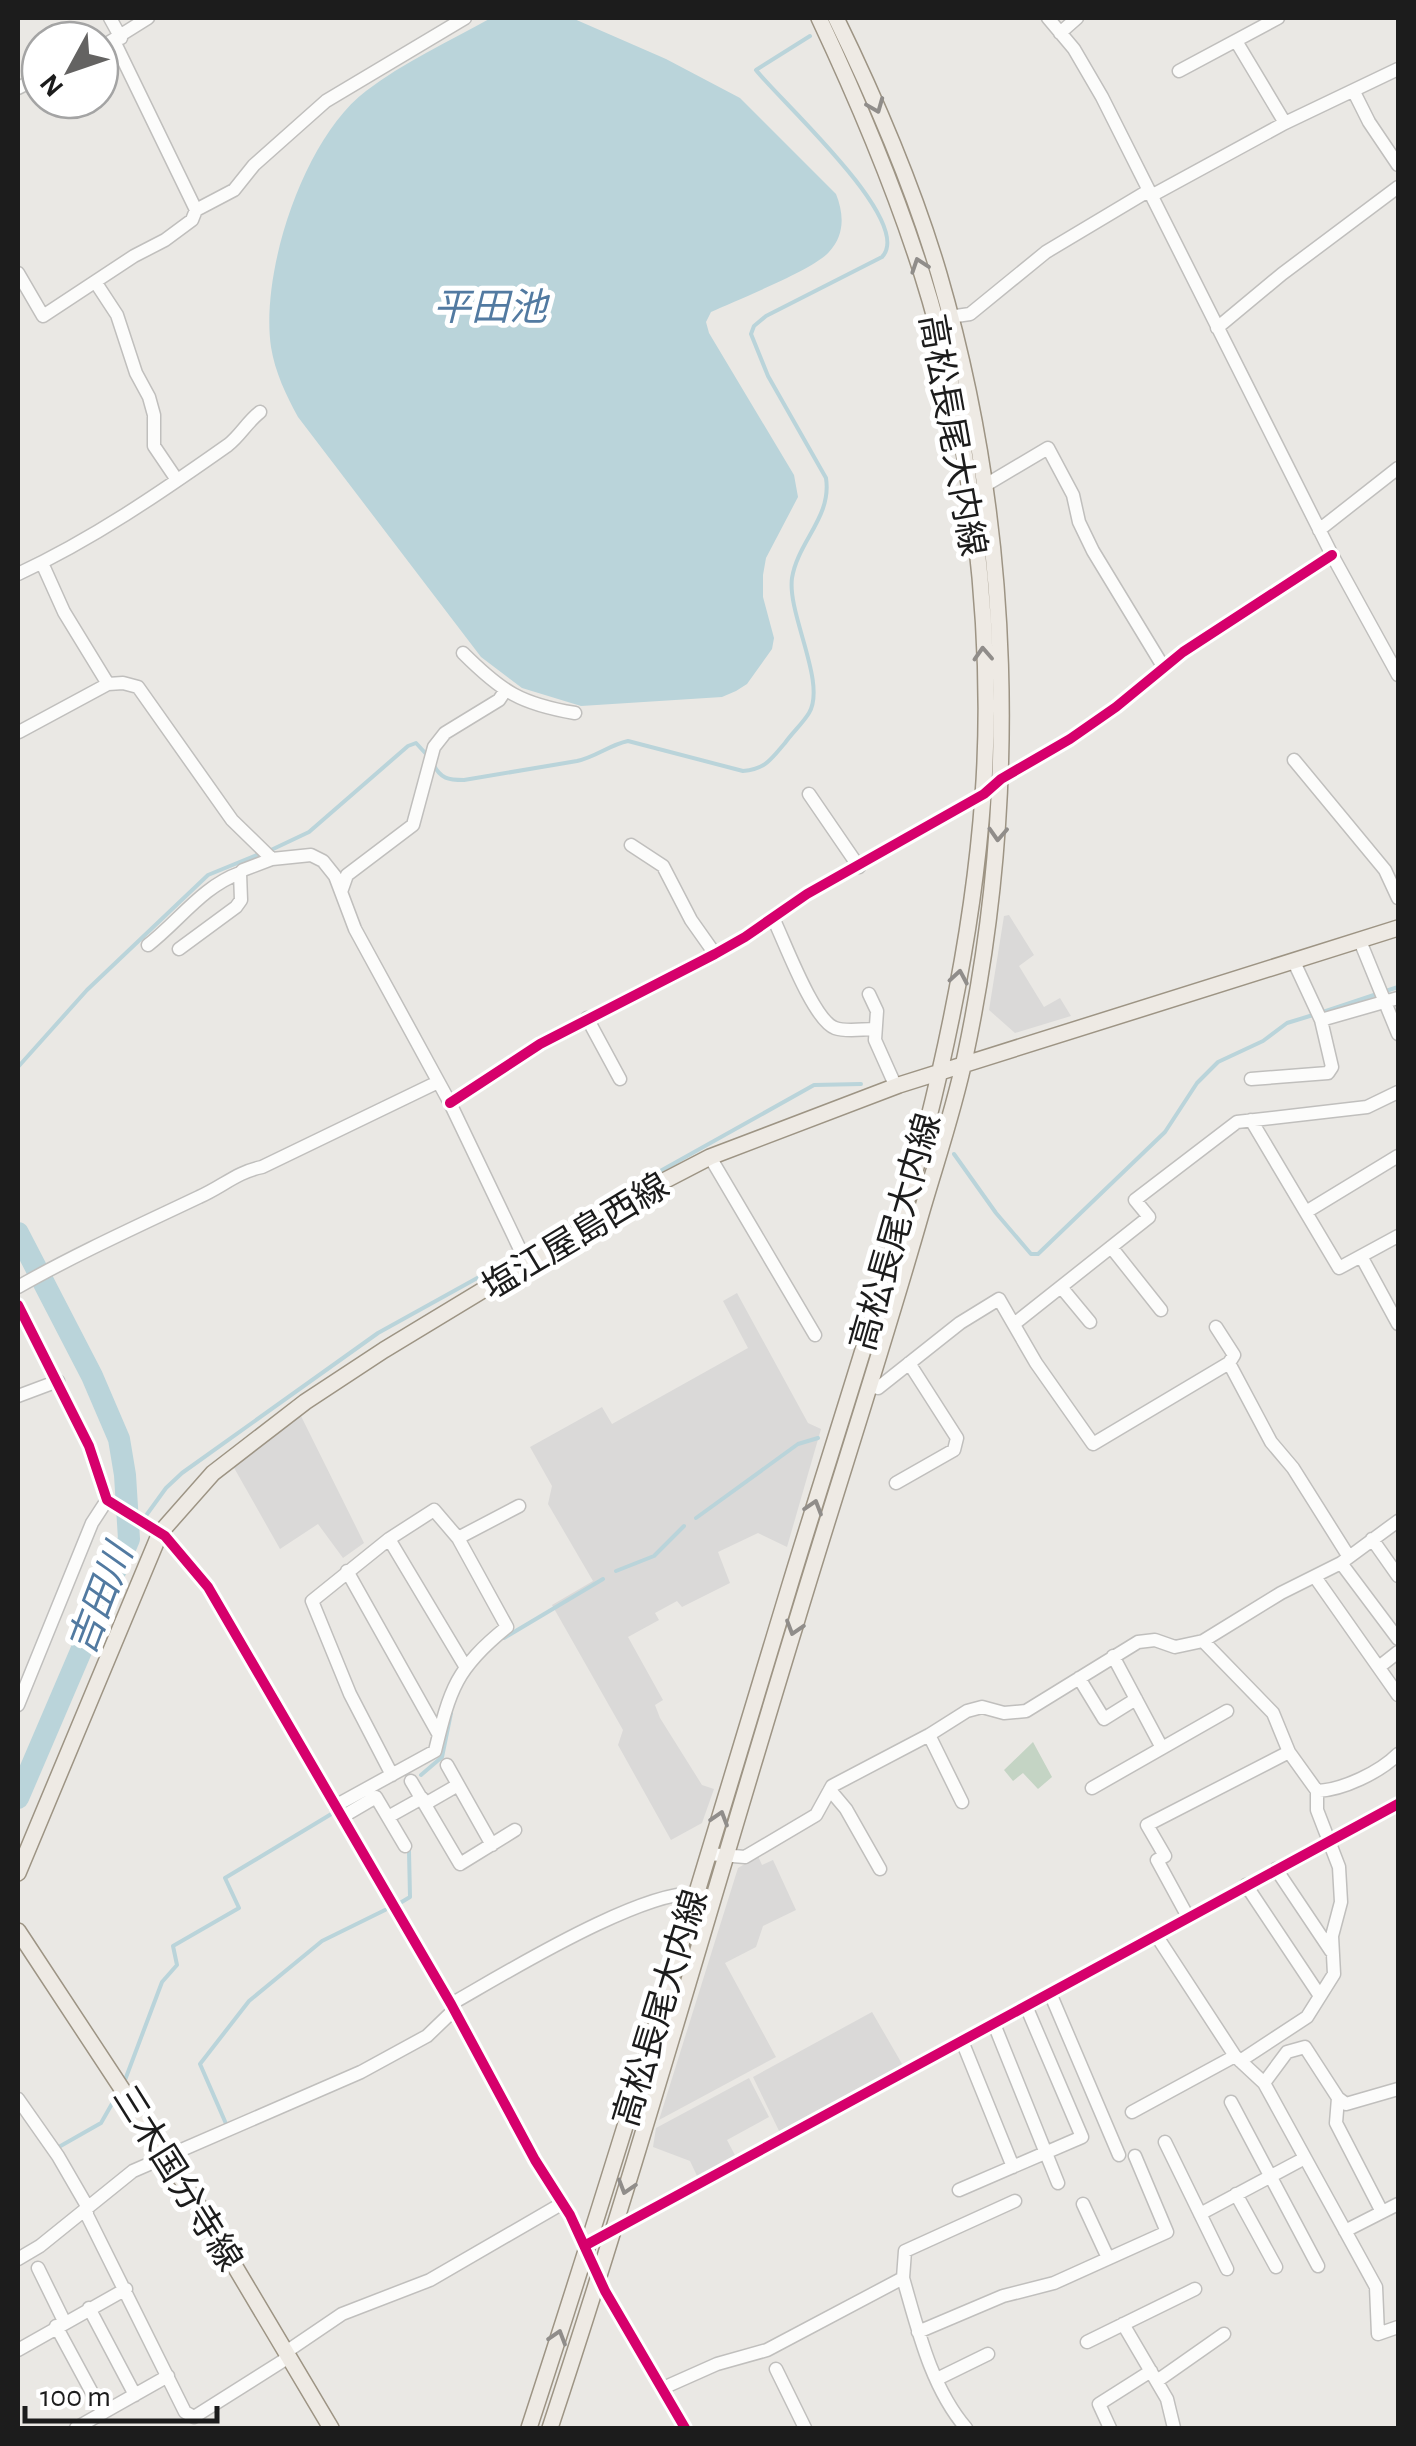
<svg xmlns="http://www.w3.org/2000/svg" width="1416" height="2446" font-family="'Alegreya Sans','Noto Sans JP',sans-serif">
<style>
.cemetery{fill:#c4d4c4}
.parking{fill:#dad9d8}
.water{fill:#bad4da}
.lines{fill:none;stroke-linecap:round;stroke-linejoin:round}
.stream{stroke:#bad4da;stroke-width:4}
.river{stroke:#bad4da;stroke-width:22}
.minor-casing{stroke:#c0bfbd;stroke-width:15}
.major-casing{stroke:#9d9484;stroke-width:18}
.minor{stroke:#fcfcfb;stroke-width:12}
.major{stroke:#eeeae4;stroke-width:15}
.cycleway-casing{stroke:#fff;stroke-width:16}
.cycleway{stroke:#d6006c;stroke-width:10}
.oneway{stroke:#908d8a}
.labels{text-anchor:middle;stroke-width:10;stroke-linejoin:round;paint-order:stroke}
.street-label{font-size:35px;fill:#1c1c1c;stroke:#fff}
.water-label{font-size:38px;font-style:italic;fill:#527aa1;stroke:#fff}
</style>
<rect width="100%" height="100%" fill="#eae8e4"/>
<path class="cemetery" d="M 1033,1742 L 1052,1777 L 1038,1789 L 1023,1773 L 1013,1781 L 1004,1770 Z"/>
<path class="parking" d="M 1009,915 L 1034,955 L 1019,966 L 1044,1007 L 1060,998 L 1071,1016 L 1015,1033 L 989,1010 L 1004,916 Z
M 737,1293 L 808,1423 L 821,1429 L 787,1547 L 758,1533 L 718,1552 L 730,1583 L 682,1607 L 677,1601 L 655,1613 L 659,1620 L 628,1637 L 663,1700 L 655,1705 L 660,1718 L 702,1785 L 714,1789 L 702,1823 L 671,1840 L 618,1745 L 623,1730 L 552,1605 L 593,1581 L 548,1504 L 552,1486 L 530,1447 L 602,1407 L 612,1424 L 748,1348 L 723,1301 Z
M 300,1414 L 364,1543 L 343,1558 L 318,1524 L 280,1549 L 233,1466 Z
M 758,1856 L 762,1865 L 773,1860 L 796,1910 L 763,1926 L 756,1947 L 725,1963 L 776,2057 L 659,2120 L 738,1868 Z
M 872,2012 L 905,2069 L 781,2135 L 753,2077 Z
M 749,2078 L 769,2117 L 727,2140 L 737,2159 L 699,2180 L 690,2161 L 653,2147 L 656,2128 Z"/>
<path class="water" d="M 491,18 L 572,18 L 666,59 L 740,98 L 836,194 C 844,214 845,235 829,252 C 813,270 737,300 711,312 L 706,322 L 709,333 L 794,475 L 798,497 L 766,558 L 763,575 L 763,597 L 774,638 L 772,649 L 747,684 L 736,691 L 722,697 L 581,706 L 522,688 L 481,657 L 298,417 C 286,395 275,372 271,347 C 260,271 304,138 366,91 C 404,62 450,41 491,18 Z"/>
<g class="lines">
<path class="stream" d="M 433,764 C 441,779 448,780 464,780 L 577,761 C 596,757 609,745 628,741 L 743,771 C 766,769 771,759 785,743 C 792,733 803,723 809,713 C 827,683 787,614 792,578 C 798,541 832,517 826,478 L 768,376 L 751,334 L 754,326 L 766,316 L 882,257 C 916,222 779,100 756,70 L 810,36
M 271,850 L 309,832 L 408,746 L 416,743 L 428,756
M 1323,1012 L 1398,987
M 18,1067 L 87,990 L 208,875 L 262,853
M 954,1154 L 996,1213 L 1031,1254 L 1038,1254 L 1165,1132 L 1197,1083 L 1218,1062 L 1263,1041 L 1287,1023 L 1313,1015
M 536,1246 L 646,1179 L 814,1085 L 861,1084
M 696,1518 L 798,1444 L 818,1438
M 129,1539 L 166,1488 L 182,1473 L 378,1333 L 508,1261
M 616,1571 L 654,1556 L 684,1526
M 504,1638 L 603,1579
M 421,1775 L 442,1757 L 451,1713
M 400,1903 L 410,1897 L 409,1851
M 125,2080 L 162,1982 L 177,1965 L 173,1946 L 239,1908 L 225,1878 L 333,1813
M 227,2126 L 200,2064 L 249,2001 L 322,1941 L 385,1910
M 57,2148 L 101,2123 L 117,2095"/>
<path class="river" d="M 18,1233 L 92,1376 L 119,1439 L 125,1475 L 129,1539 L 18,1798"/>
<g class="minor-casing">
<path id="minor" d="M 110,18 L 121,38
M 1048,18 L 1074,49 L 1102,97 L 1332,555 L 1398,675
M 1060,33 L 1077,18
M 114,41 L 196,210
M 1236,41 L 1285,123
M 100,48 L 148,18
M 1179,71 L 1278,18
M 18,88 L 40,77
M 1354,92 L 1369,122 L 1398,165
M 1151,196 L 1285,123 L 1398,69
M 18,273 L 43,316 L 134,256 L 165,240 L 192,220 L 196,210 L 234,190 L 254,165 L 326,101 L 465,18
M 96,283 L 117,315 L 136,373 L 149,397 L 154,415 L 154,446 L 177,480
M 949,317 L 970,314 L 1046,252 L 1148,191
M 1217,328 L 1282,274 L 1398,187
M 984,486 L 1048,448 L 1073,495 L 1079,522 L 1093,551 L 1164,668
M 1319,530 L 1398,468
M 42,563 L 64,612 L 108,684
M 18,574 C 93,539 160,493 228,445 C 240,436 247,422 260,412
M 463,653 C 502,692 521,704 575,713
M 19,732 L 108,684 L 123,683 L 138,687 L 232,820 L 272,859 L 311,855 L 323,861 L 335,876 L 355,929 L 450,1103 L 527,1264
M 1294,760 L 1385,870 L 1398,898
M 809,794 L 859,867
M 631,845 L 663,866 L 691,920 L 715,954
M 341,892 L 347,875 L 413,825 L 434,747 L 445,733 L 499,700 L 505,691
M 773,918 C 784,940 813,1020 835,1028 C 846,1032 862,1029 874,1029
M 1360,941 L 1398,1034
M 148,945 C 179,921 203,886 240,873
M 179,949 L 236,907 L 241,900 L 240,873 L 243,870 L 272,859
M 1294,962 L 1321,1020
M 869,994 L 877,1011 L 875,1040 L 896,1087
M 587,1018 L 620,1079
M 1251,1079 L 1328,1073 L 1332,1067 L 1321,1020 L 1398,998
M 450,1103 L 540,1044 L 715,954 L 745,937 L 807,894 L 984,794 L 1001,779 L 1070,739 L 1116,707 L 1183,652 L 1332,555
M 1251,1120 L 1339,1268 L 1398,1236
M 710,1157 L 815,1335
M 1306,1212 L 1398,1156
M 1111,1247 L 1161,1310
M 1361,1256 L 1398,1324
M 18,1287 C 76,1254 138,1226 199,1197 C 222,1187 237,1172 262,1167 L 438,1082
M 1061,1287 L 1090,1322
M 18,1305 L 89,1446 L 107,1500 L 165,1536 L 208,1587 L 451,2004 L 535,2160 L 570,2215 L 605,2291 L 685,2428
M 1014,1324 L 1149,1217 L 1135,1200 L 1237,1122 L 1367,1107 L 1398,1092
M 1229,1363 L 1271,1442 L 1293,1468 L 1349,1557
M 869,1384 L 878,1388 L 960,1323 L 999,1299 L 1036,1363 L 1093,1444 L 1229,1363 L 1234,1355 L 1216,1327
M 18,1396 L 58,1381
M 896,1483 L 954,1450 L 957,1438 L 909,1363
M 458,1538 L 519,1506
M 389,1539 L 465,1666
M 1372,1539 L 1398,1576
M 1341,1563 L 1398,1639
M 347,1571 L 439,1735
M 1315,1577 L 1398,1695
M 1203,1641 L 1273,1713 L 1289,1752 L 1317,1791 L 1317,1810 L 1339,1867 L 1341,1902 L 1332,1936 L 1334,1974 L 1307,2017 L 1240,2061
M 1113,1656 L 1162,1748
M 1379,1667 L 1398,1652
M 1079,1678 L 1104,1719 L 1136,1699
M 18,1705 L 92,1523 L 107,1500
M 929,1735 L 962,1802
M 447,1765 L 492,1845
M 411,1781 L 460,1864 L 515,1830
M 1092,1788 L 1227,1711
M 830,1790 L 846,1809 L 880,1869
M 1317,1791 C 1343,1790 1380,1772 1398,1754
M 425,1804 L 458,1785
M 335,1806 L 435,1751 C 450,1689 456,1668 507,1627 L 458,1538 L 434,1510 L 389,1539 L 312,1601 L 350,1694 L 392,1775
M 342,1817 L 376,1797 L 405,1846
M 388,1817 L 422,1798
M 709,1854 L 745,1857 L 816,1815 L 832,1786 L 929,1735 L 967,1711 L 982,1707 L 1004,1713 L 1026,1711 L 1138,1642 L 1155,1640 L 1175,1647 L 1203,1641 L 1281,1593 L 1341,1563 L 1398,1521
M 1276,1869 L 1331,1951
M 1246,1885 L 1320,1996
M 1188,1917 L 1157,1860 L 1165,1856 L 1147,1825 L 1289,1752
M 1156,1935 L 1235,2056 L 1264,2083 L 1376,2287 L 1378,2334 L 1398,2327
M 1050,1993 L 1119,2155
M 451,2004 C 499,1977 657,1879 706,1895
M 994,2024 L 1058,2183
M 962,2041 L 1013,2167
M 1264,2083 L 1287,2052 L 1305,2047 L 1338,2098 L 1346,2104 L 1398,2089
M 1338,2098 L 1336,2123 L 1382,2212
M 18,2099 L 58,2156 L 87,2206 L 87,2215 L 185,2412 L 194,2417 L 289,2357
M 1231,2102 L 1318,2266
M 1132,2112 L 1235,2056
M 1165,2142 L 1227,2269
M 959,2190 L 1082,2137 L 1026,2006
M 1236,2194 L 1276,2267
M 1083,2204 L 1108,2258
M 1200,2214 L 1305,2158
M 1345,2231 L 1398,2204
M 586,2245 L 1398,1804
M 18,2259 L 40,2246 L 133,2171 L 361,2072 L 427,2036 L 454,2010
M 38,2268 L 64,2321
M 903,2278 C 918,2330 931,2387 966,2428
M 89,2308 L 135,2395
M 1123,2324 L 1167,2399 L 1174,2428
M 56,2326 L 103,2413
M 918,2332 L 1003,2296 L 1054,2283 L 1167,2232 L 1135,2156
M 1087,2342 L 1195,2289
M 18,2350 L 126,2289
M 286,2352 L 342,2314 L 430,2280 L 563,2203
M 776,2369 L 805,2428
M 937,2379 L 988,2354
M 1157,2381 L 1224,2334
M 663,2388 L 717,2364 L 767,2350 L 903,2278 L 905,2251 L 1015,2201
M 76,2428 L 168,2376
M 1110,2428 L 1099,2404 L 1151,2371"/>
</g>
<g class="major-casing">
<path id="major" d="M 18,1873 L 160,1533 L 213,1473 L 305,1402 L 384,1350 L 658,1184 L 710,1157 L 899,1085 L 1398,928
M 18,1931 L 199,2206 L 331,2428
M 529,2428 C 620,2150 704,1869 789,1588 C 867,1331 964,1065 983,796 C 995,635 971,428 922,274 C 894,186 858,101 819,18
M 550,2428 C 638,2162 714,1891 796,1623 C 837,1487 882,1351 921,1214 C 936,1162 954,1110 965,1057 C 1020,799 1013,528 939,274 C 913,186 876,100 836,18"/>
</g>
<use href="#minor" class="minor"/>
<use href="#major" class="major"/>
<g class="cycleway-casing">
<path id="cycleway" d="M 450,1103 L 540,1044 L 715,954 L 745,937 L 807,894 L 984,794 L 1001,779 L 1070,739 L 1116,707 L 1183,652 L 1332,555
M 18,1305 L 89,1446 L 107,1500 L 165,1536 L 208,1587 L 451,2004 L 535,2160 L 570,2215 L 605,2291 L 685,2428
M 586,2245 L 1398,1804"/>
</g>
<use href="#cycleway" class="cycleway"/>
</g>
<defs><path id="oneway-chevron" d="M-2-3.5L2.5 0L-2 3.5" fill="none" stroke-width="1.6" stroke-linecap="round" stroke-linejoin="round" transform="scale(2.5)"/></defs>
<g class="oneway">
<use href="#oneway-chevron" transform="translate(876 106) rotate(68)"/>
<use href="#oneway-chevron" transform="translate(919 265) rotate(-109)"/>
<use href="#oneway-chevron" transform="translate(983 654) rotate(-93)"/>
<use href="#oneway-chevron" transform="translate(998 834) rotate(93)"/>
<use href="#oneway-chevron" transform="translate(959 977) rotate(-80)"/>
<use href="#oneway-chevron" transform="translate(814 1507) rotate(-73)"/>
<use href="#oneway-chevron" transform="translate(794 1628) rotate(107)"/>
<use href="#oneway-chevron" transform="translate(720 1818) rotate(-73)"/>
<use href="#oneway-chevron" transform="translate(626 2187) rotate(107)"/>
<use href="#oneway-chevron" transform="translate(558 2337) rotate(-73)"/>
</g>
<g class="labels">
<g class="street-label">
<text transform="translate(953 435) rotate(80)" y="12">高松長尾大内線</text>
<text transform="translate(895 1232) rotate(-74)" y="12">高松長尾大内線</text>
<text transform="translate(575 1236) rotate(-31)" y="12">塩江屋島西線</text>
<text transform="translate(660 2008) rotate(-73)" y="12">高松長尾大内線</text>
<text transform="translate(178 2178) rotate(58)" y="12">三木国分寺線</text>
</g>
<g class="water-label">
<text x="490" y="320">平田池</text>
<text transform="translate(100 1599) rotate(-69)" y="13">吉田川</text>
</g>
</g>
<rect width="1416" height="2446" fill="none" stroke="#1c1c1c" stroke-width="40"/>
<g transform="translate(70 70) rotate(230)"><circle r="48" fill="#ffffff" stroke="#a4a4a4" stroke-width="2.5"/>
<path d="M0-8L18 38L0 25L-18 38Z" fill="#646362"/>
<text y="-15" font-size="28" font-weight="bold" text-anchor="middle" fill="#1c1c1c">N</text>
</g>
<path d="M25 2406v15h192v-15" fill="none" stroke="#1c1c1c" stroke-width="5"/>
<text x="40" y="2406" font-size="30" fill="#1c1c1c" stroke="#ffffff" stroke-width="8" paint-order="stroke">100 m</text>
</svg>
